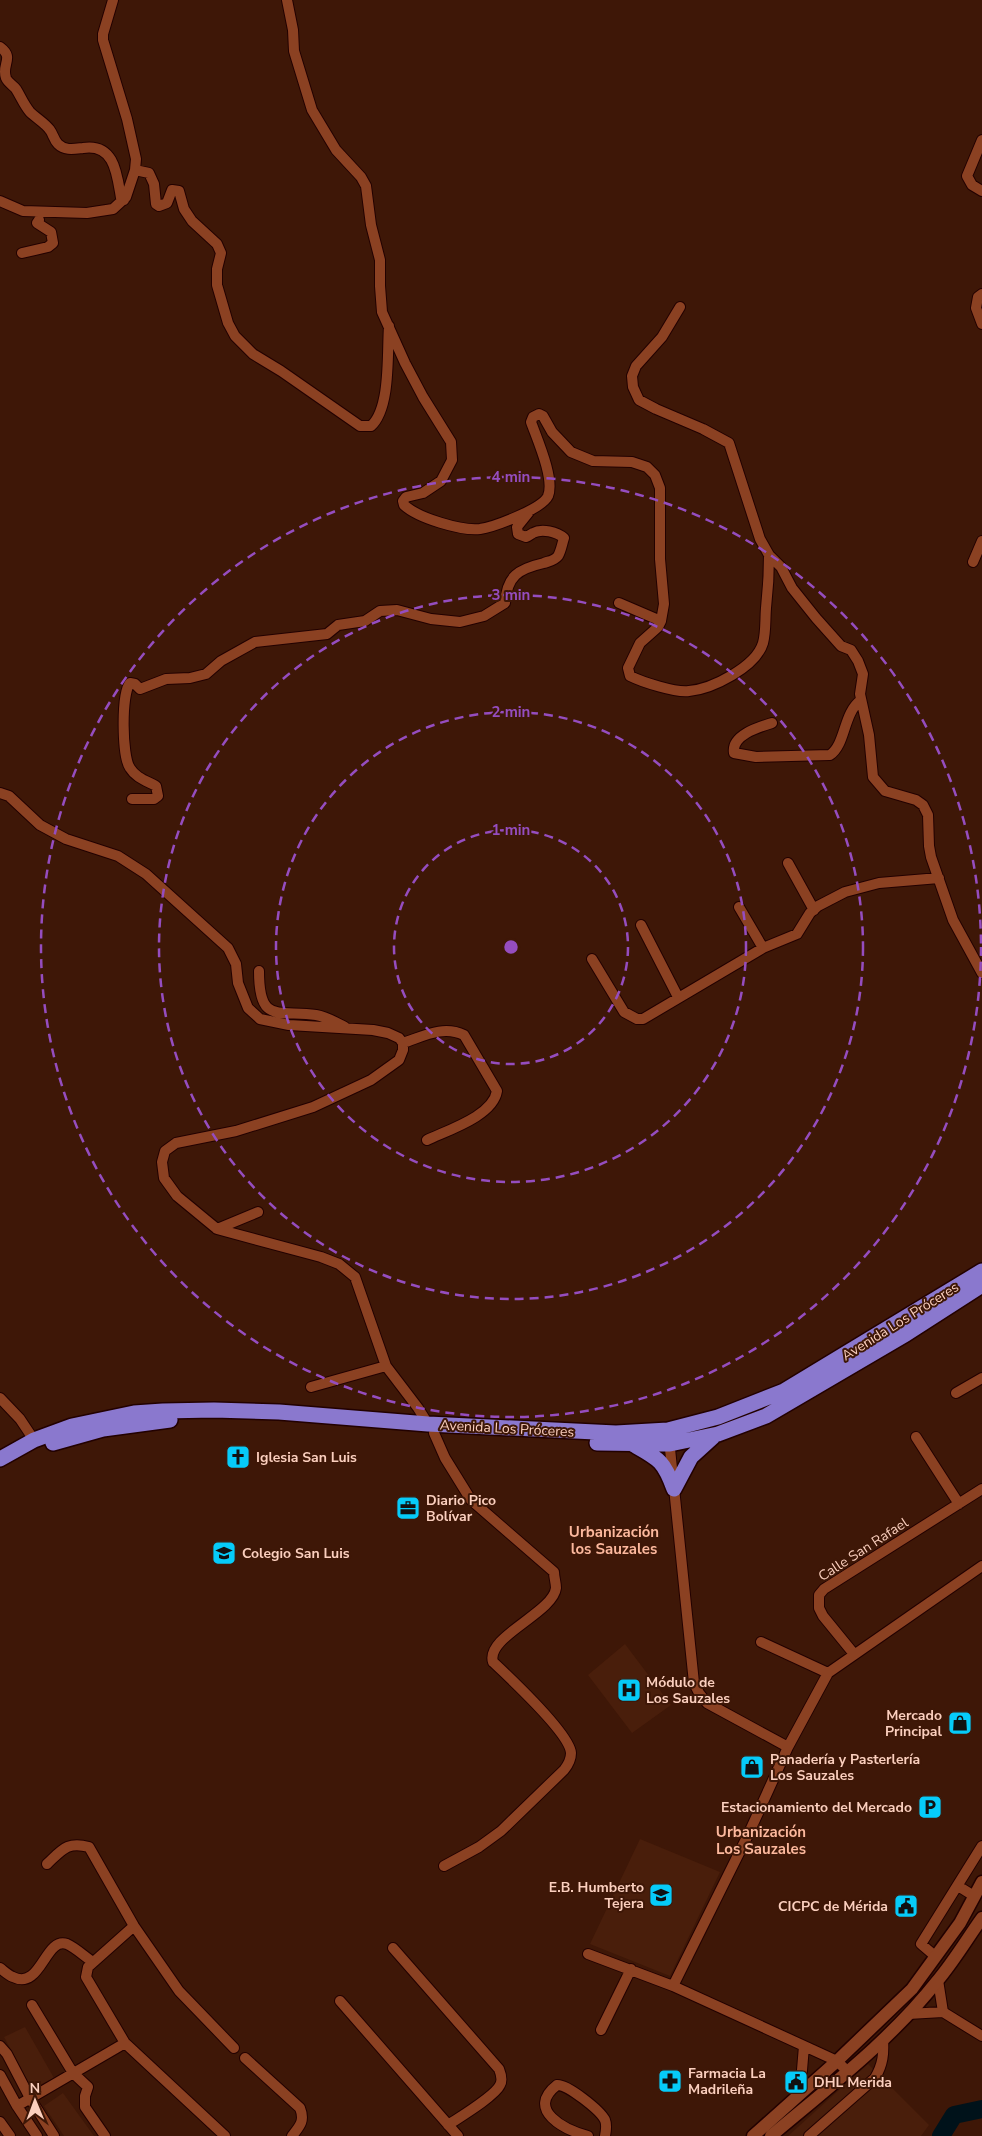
<svg xmlns="http://www.w3.org/2000/svg" width="982" height="2136" font-family="'Nunito Sans',sans-serif">
<style>
.built{fill:#491e0b}
.lines{fill:none;stroke-linecap:round;stroke-linejoin:round}
.river{stroke:#00121a;stroke-width:18}
.minor-casing{stroke:#220100;stroke-width:12}
.tertiary-casing{stroke:#220100;stroke-width:15}
.trunk-casing{stroke:#220100;stroke-width:18}
.minor{stroke:#8b4122;stroke-width:10}
.tertiary{stroke:#8b4122;stroke-width:12}
.trunk{stroke:#8a78ce;stroke-width:15}
.ring{fill:none;stroke:#954dbf;stroke-width:2.5;stroke-dasharray:9 6}
.labels{text-anchor:middle;stroke-width:4;stroke-linejoin:round;paint-order:stroke}
.street-label{font-size:14px;fill:#fbcfbe;stroke:#3e1707}
.poi-label{font-size:14px;font-weight:bold;fill:#fbcfbe;stroke:#3e1707;text-anchor:start}
.neighbourhood-label{font-size:15px;font-weight:bold;fill:#fcb89d;stroke:#3e1707}
.centre{fill:#954dbf;stroke:#3e1707;stroke-width:2.5}
.ring-label{font-size:15px;text-anchor:middle;font-weight:bold;fill:#954dbf;stroke:#3e1707;stroke-width:4;stroke-linejoin:round;paint-order:stroke}
</style>
<rect width="100%" height="100%" fill="#3e1707"/>
<path class="built" d="M 625,1644 L 671,1705 L 632,1733 L 588,1675 Z
M 640,1839 L 720,1872 L 670,1976 L 590,1944 Z
M 25,2027 L 54,2078 L 32,2089 L 4,2037 Z
M 868,2064 L 929,2125 L 921,2136 L 788,2136 Z
M 63,2093 L 94,2136 L 64,2136 L 44,2106 Z"/>
<g class="lines">
<path class="river" d="M 941,2136 L 954,2115 L 982,2109"/>
<g class="minor-casing">
<path id="minor" d="M 287,0 L 293,30 L 294,51 L 312,110 L 336,150 L 361,177 L 366,186 L 371,225 L 380,260 L 380,286 L 382,312 L 405,363 L 423,397 L 451,442 L 452,460 L 441,481 L 423,493 L 406,497 L 403,501 L 404,505 C 418,518 461,531 480,529 C 494,527 542,509 548,496 C 555,479 537,439 531,422 L 533,417 L 539,414 L 543,416 L 552,432 L 571,452 L 593,461 L 632,462 L 647,467 L 655,475 L 660,488 L 660,559 L 664,604 L 661,621 L 658,627 L 640,643 L 628,668 L 630,676 C 642,682 676,693 689,691 C 712,689 756,667 763,643 C 766,632 765,620 766,608 C 768,590 769,573 769,555
M 0,47 C 15,58 1,64 6,78 C 8,83 13,85 16,89 C 21,97 24,105 30,112 C 36,118 45,123 50,130 C 53,134 54,140 58,144 C 65,151 74,149 83,148 C 115,143 117,175 121,198 L 124,200
M 982,140 L 967,176 L 972,185 L 982,191
M 135,170 L 149,173 L 154,184 L 156,204 L 159,206 L 167,203 L 172,190 L 179,191 L 184,209 L 192,221 L 217,244 L 221,253 L 217,269 L 217,285 L 228,323 L 235,336 L 253,354 L 281,371 L 360,426 L 371,426 C 391,408 387,353 389,326
M 0,201 L 23,211 L 87,213 L 113,209 L 126,197 L 135,170 L 136,159 L 127,119 L 103,40 L 103,34 L 113,0
M 22,253 L 48,247 L 53,243 L 51,232 L 37,223 L 39,220
M 982,294 L 978,297 L 976,308 L 982,324
M 680,307 L 662,337 L 636,366 L 632,376 L 633,387 L 639,400 L 656,409 L 703,429 L 729,443 L 760,539 L 769,555 L 781,567 L 792,588 L 816,618 L 841,646 L 851,650 L 858,661 L 863,674 L 860,694 L 869,735 L 873,777 L 885,791 L 916,800 L 923,805 L 928,815 L 929,846 L 931,857 L 953,920 L 982,973
M 973,562 L 982,541
M 619,603 L 661,621
M 772,723 C 759,727 731,735 734,753 L 756,757 L 830,755 C 846,744 843,713 861,700
M 0,793 L 9,796 L 40,825 L 66,839 L 118,856 L 146,874 L 228,948 L 236,964 L 238,983 L 248,1008 L 260,1019 L 289,1025 L 373,1030 L 388,1033 L 399,1038 L 403,1043 L 403,1050 L 399,1060 L 371,1080 L 313,1107 L 236,1131 L 176,1143 L 165,1151 L 162,1162 L 164,1178 L 177,1196 L 217,1229 L 321,1257 L 339,1264 L 355,1277 L 386,1366 L 418,1408 L 428,1424
M 132,799 L 154,799 L 158,796 L 156,786 C 147,781 136,778 130,768 C 122,757 121,694 130,683 L 135,684 L 140,689 L 166,679 L 190,678 L 206,674 L 221,661 L 255,642 L 327,634 L 338,625 L 365,621 L 380,611 L 397,610 L 431,619 L 460,622 L 484,616 L 505,603 C 507,576 518,569 544,563 C 549,561 554,561 558,556 C 561,551 562,544 564,538 C 557,532 542,528 533,533 C 531,534 529,536 526,537 L 518,534 L 517,527 L 529,512
M 788,863 L 814,910
M 739,907 L 763,948
M 641,925 L 678,997
M 592,959 L 624,1012 L 637,1019 L 643,1019 L 763,948 L 797,934 L 810,913 L 818,906 L 845,892 L 879,883 L 939,878
M 259,971 C 259,1024 277,1010 316,1015 C 327,1017 335,1022 345,1027
M 403,1043 C 424,1036 443,1025 464,1035 L 497,1091 C 493,1116 448,1130 427,1140
M 217,1229 L 258,1212
M 311,1387 L 386,1366
M 956,1393 L 982,1378
M 0,1398 L 20,1419 L 34,1440
M 434,1433 L 445,1458 L 471,1500 L 554,1572 C 554,1577 556,1583 556,1588 C 553,1613 485,1637 493,1662 C 509,1677 570,1734 571,1753 C 571,1760 568,1765 564,1770 L 501,1831 L 479,1847 L 444,1866
M 916,1437 L 959,1504
M 669,1439 L 694,1683 L 699,1693 L 707,1703 L 788,1747
M 761,1642 L 828,1673
M 854,1654 L 823,1616 L 819,1608 L 819,1595 L 824,1589 L 982,1489
M 47,1864 C 62,1850 67,1841 89,1847 L 134,1926 L 179,1991 L 234,2048
M 958,1886 L 974,1896
M 134,1926 L 88,1967 L 86,1977 L 125,2043 L 225,2136
M 393,1948 L 499,2069 C 501,2074 503,2080 500,2085 C 495,2096 460,2117 448,2125
M 588,1954 L 673,1986 L 837,2061 L 847,2071
M 935,1956 L 921,1944 L 982,1846
M 0,1968 C 4,1971 8,1975 13,1977 C 41,1991 45,1936 67,1944 C 76,1948 85,1957 93,1962
M 938,1980 L 943,2012
M 673,1986 L 748,1835 L 788,1747 L 828,1673 L 982,1566
M 340,2001 L 458,2136
M 32,2005 L 73,2073 L 88,2087 L 85,2096 L 85,2107 L 105,2136
M 908,2014 L 943,2012 L 982,2036
M 601,2030 L 631,1969
M 0,2046 L 7,2054 L 30,2098 L 54,2136
M 245,2058 L 300,2108 C 305,2121 300,2126 292,2136
M 0,2075 L 17,2106 L 37,2136
M 800,2094 L 804,2046
M 17,2106 L 125,2043
M 0,2122 L 10,2136
M 588,2136 C 565,2130 525,2110 557,2085 C 567,2084 600,2110 605,2120 C 607,2125 606,2131 605,2136
M 809,2136 L 875,2078 C 883,2064 884,2054 883,2039"/>
</g>
<g class="tertiary-casing">
<path id="tertiary" d="M 753,2136 L 837,2061 L 912,1989 L 960,1923 L 982,1882
M 771,2136 C 829,2087 891,2040 938,1980 C 954,1961 967,1939 982,1918"/>
</g>
<g class="trunk-casing">
<path id="trunk" d="M 53,1443 L 103,1429 L 170,1420
M 597,1443 L 670,1444 L 718,1434 L 766,1416 L 906,1334 L 982,1285
M 634,1445 C 659,1459 664,1461 674,1489
M 0,1459 L 34,1440 L 72,1426 L 134,1413 L 163,1411 L 214,1410 L 279,1412 L 428,1424 L 616,1433 L 668,1430 L 718,1417 L 784,1391 L 982,1271
M 674,1489 L 691,1457 L 713,1437"/>
</g>
<use href="#minor" class="minor"/>
<use href="#tertiary" class="tertiary"/>
<use href="#trunk" class="trunk"/>
</g>
<g class="ring">
<circle cx="511" cy="947" r="117"/>
<circle cx="511" cy="947" r="235"/>
<circle cx="511" cy="947" r="352"/>
<circle cx="511" cy="947" r="470"/>
</g>
<defs>
<g id="church-square" transform="scale(1.25)"><rect x="-9" y="-9" width="18" height="18" rx="4" fill="#06cbf9" stroke="#3e1707"/><path d="M-1.2-6h2.4v3.5h3.3v2.4h-3.3V6h-2.4V-.1h-3.3v-2.4h3.3Z" fill="#111"/></g>
<g id="office-square" transform="scale(1.25)"><rect x="-9" y="-9" width="18" height="18" rx="4" fill="#06cbf9" stroke="#3e1707"/><path d="M-6-3h4V-5.5h4V-3h4V5H-6ZM-1-4.5V-3h2v-1.5ZM-6 0V1H6V0Z" fill="#111"/></g>
<g id="school-square" transform="scale(1.25)"><rect x="-9" y="-9" width="18" height="18" rx="4" fill="#06cbf9" stroke="#3e1707"/><path d="M0-5L7-2L0 1L-7-2ZM-4 1L0 2.5L4 1V4Q0 6-4 4Z" fill="#111"/></g>
<g id="hospital-square" transform="scale(1.25)"><rect x="-9" y="-9" width="18" height="18" rx="4" fill="#06cbf9" stroke="#3e1707"/><path d="M-5-5h3v3.5h4V-5h3V5h-3V1.5h-4V5h-3Z" fill="#111"/></g>
<g id="shop-square" transform="scale(1.25)"><rect x="-9" y="-9" width="18" height="18" rx="4" fill="#06cbf9" stroke="#3e1707"/><path d="M-5-2.5h2.3a2.7 3.5 0 0 1 5.4 0H5L5.5 6h-11ZM-1.5-2.5h3a1.5 2.3 0 0 0-3 0Z" fill="#111"/></g>
<g id="parking-square" transform="scale(1.25)"><rect x="-9" y="-9" width="18" height="18" rx="4" fill="#06cbf9" stroke="#3e1707"/><path d="M-3.5-5.5H1a3.5 3.5 0 0 1 0 7H-1V5.5H-3.5ZM-1-3.4V-.6H.8a1.4 1.4 0 0 0 0-2.8Z" fill="#111"/></g>
<g id="civic-square" transform="scale(1.25)"><rect x="-9" y="-9" width="18" height="18" rx="4" fill="#06cbf9" stroke="#3e1707"/><path d="M-.6-6.5H3V-4.5H.6V-3L4-1V1h2V6H-6V1h2V-1L-.6-3ZM-1.2 2.5V6h2.4V2.5Z" fill="#111"/></g>
<g id="pharmacy-square" transform="scale(1.25)"><rect x="-9" y="-9" width="18" height="18" rx="4" fill="#06cbf9" stroke="#3e1707"/><path d="M-2-6h4v4h4v4h-4v4h-4v-4h-4v-4h4Z" fill="#111"/></g>
</defs>
<g fill-rule="evenodd">
<use href="#church-square" x="238" y="1457"/>
<use href="#office-square" x="408" y="1508"/>
<use href="#school-square" x="224" y="1553"/>
<use href="#hospital-square" x="629" y="1690"/>
<use href="#shop-square" x="960" y="1723"/>
<use href="#shop-square" x="752" y="1767"/>
<use href="#parking-square" x="930" y="1807"/>
<use href="#school-square" x="661" y="1895"/>
<use href="#civic-square" x="906" y="1906"/>
<use href="#pharmacy-square" x="670" y="2081"/>
<use href="#civic-square" x="796" y="2082"/>
</g>
<g class="labels">
<g class="street-label">
<text transform="translate(900 1321) rotate(-32)" y="5">Avenida Los Próceres</text>
<text transform="translate(507 1428) rotate(3)" y="5">Avenida Los Próceres</text>
<text transform="translate(863 1549) rotate(-33)" y="5">Calle San Rafael</text>
</g>
<g class="poi-label">
<text x="256" y="1462">Iglesia San Luis</text>
<text x="426" y="1505">Diario Pico<tspan x="426" dy="16">Bolívar</tspan></text>
<text x="242" y="1558">Colegio San Luis</text>
<text x="646" y="1687">Módulo de<tspan x="646" dy="16">Los Sauzales</tspan></text>
<text x="942" y="1720" text-anchor="end">Mercado<tspan x="942" dy="16">Principal</tspan></text>
<text x="770" y="1764">Panadería y Pasterlería<tspan x="770" dy="16">Los Sauzales</tspan></text>
<text x="912" y="1812" text-anchor="end">Estacionamiento del Mercado</text>
<text x="644" y="1892" text-anchor="end">E.B. Humberto<tspan x="644" dy="16">Tejera</tspan></text>
<text x="888" y="1911" text-anchor="end">CICPC de Mérida</text>
<text x="688" y="2078">Farmacia La<tspan x="688" dy="16">Madrileña</tspan></text>
<text x="814" y="2087">DHL Merida</text>
</g>
<g class="neighbourhood-label">
<text x="614" y="1537">Urbanización<tspan x="614" dy="17">los Sauzales</tspan></text>
<text x="761" y="1837">Urbanización<tspan x="761" dy="17">Los Sauzales</tspan></text>
</g>
</g>
<circle cx="511" cy="947" r="8" class="centre"/>
<g class="ring-label">
<text x="511" y="482">4 min</text>
<text x="511" y="600">3 min</text>
<text x="511" y="717">2 min</text>
<text x="511" y="835">1 min</text>
</g>
<g transform="translate(35 2101) rotate(359)" stroke="#3e1707" stroke-width="4" paint-order="stroke">
<path d="M0-4L9 19L0 12L-9 19Z" fill="#fbcfbe"/>
<text y="-8" font-size="14" font-weight="bold" text-anchor="middle" fill="#fbcfbe">N</text>
</g>
</svg>
